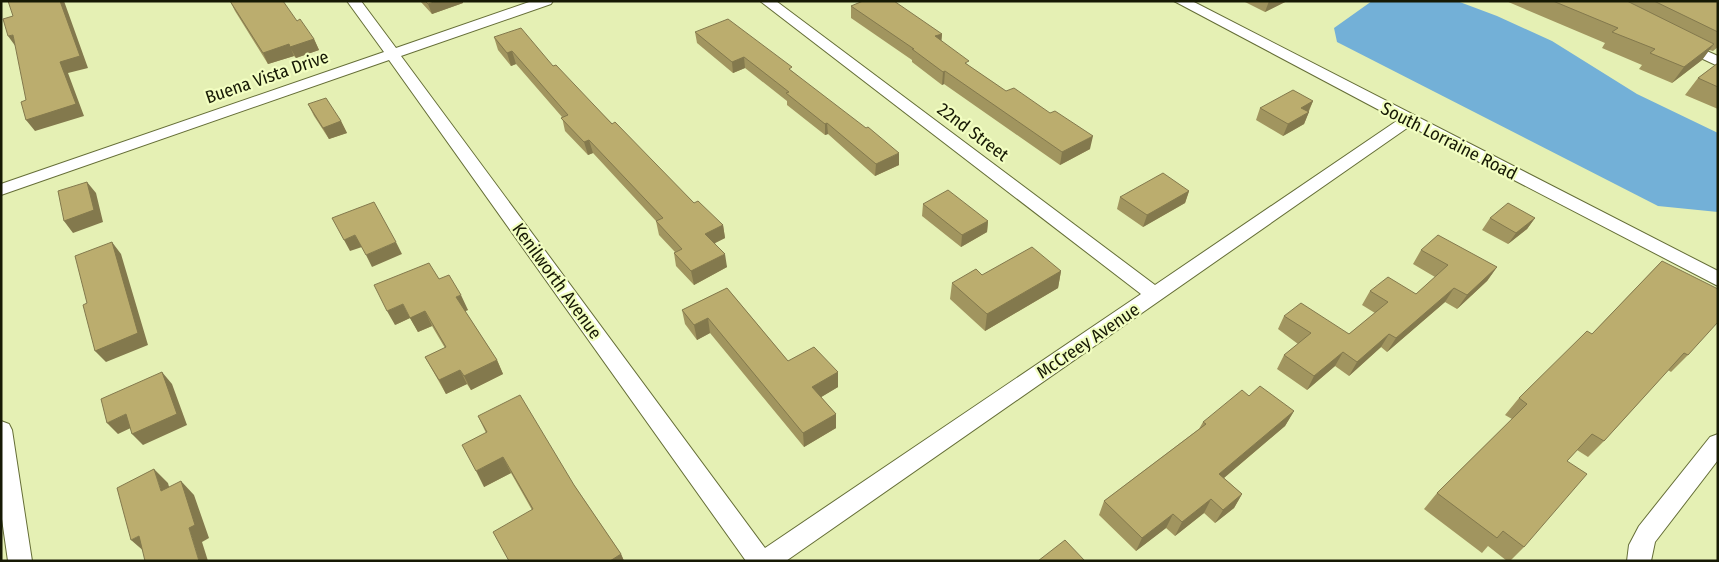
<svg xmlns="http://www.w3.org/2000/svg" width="1719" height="562" font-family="'Fira Sans Condensed',sans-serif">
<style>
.water{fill:#73b0d7}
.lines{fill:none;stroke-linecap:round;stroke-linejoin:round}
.minor-casing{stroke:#656e37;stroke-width:2}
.minor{fill:#fff;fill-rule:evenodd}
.wall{fill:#a1955f}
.shaded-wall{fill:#83794d}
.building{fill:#bbad6e;stroke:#83794d}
.labels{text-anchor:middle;stroke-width:4.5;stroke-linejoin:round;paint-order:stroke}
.street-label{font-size:18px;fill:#161904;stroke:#f2fec1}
</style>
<rect width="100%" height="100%" fill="#e5f0b4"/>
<path class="water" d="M 1372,1 L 1457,1 L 1497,16 L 1552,41 L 1637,94 L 1718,133 L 1718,212 L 1658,206 L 1337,42 L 1334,28 Z"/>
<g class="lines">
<g class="minor-casing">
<path id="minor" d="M 347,1 L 361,1 L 396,48 L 532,1 L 553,1 L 551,4 L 401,56 L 765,548 L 1141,294 L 760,1 L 776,1 L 1155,285 L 1398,120 L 1174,1 L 1192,1 L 1718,271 L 1718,286 L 1410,126 L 786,561 L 746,561 L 389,60 L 1,195 L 1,184 L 384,52 Z
M 1682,40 L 1718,56 L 1718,66 L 1677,47 L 1675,44 L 1677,41 Z
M 1,421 L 9,424 L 12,430 L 32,561 L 8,561 L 1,512 Z
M 1718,434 L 1718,460 L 1655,542 L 1651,561 L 1627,561 L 1629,545 L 1639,526 L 1710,437 Z"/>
</g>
<use href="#minor" class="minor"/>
</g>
<path class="wall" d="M 230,1 L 297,21 L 314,39 L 319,50 L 296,58 L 294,56 L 268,64 L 235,11 Z
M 420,1 L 463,1 L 463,3 L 432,14 Z
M 1243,1 L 1287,1 L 1265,12 Z
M 1506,1 L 1718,1 L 1718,47 L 1713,51 L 1709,50 L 1702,60 L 1672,83 L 1639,69 L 1642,65 L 1602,48 L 1605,43 Z
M 851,6 L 942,34 L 941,41 L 969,66 L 1090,149 L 1060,165 L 944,84 L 942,85 L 912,62 L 912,60 L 851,18 Z
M 695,32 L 792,71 L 899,165 L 875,176 L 828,134 L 825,135 L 787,105 L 787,101 L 745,68 L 733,73 L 697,43 Z
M 494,37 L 553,66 L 694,203 L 723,225 L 725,238 L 715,243 L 727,267 L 694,285 L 676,266 L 674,253 L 675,252 L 659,235 L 656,221 L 593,153 L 588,155 L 565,131 L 562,117 L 516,64 L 511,66 L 498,50 Z
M 1718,63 L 1718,109 L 1685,95 L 1698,78 Z
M 1313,101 L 1304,124 L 1283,136 L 1256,120 L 1260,108 Z
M 308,104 L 341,121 L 347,133 L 329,139 L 314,116 Z
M 1189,191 L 1185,203 L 1143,227 L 1117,209 L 1120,197 Z
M 923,204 L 988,221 L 987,232 L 961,247 L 922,216 Z
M 1490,218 L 1535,218 L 1527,229 L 1508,244 L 1482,230 Z
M 1421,250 L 1497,267 L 1487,281 L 1457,309 L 1445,302 L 1387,352 L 1381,347 L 1349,376 L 1335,366 L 1307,390 L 1277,369 L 1284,355 L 1298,344 L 1278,329 L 1284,316 L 1349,334 L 1375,313 L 1362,305 L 1370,291 L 1416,294 L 1435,277 L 1413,264 Z
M 1662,261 L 1688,355 L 1671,372 L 1668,370 L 1604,441 L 1588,457 L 1577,450 L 1567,461 L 1524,547 L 1510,561 L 1507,561 L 1488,546 L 1482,553 L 1424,509 L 1437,493 L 1512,419 L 1505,415 L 1519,398 L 1592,334 Z
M 1061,271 L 1058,288 L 985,331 L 950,299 L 952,283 L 982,275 Z
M 439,279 L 468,310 L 465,311 L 497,360 L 503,374 L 471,390 L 467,384 L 446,394 L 425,357 L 445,348 L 432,326 L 418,332 L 410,318 L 395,325 Z
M 727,288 L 788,361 L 838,372 L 838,387 L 821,397 L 836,414 L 836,428 L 804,447 L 710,333 L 697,340 L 685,324 L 682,310 Z
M 1249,396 L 1294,411 L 1285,426 L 1224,478 L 1242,494 L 1234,508 L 1215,523 L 1204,513 L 1175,536 L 1166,528 L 1136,551 L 1099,515 L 1104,501 L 1199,429 L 1203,422 Z
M 478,416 L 574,485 L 621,554 L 624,561 L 509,561 L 532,510 L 511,473 L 484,487 L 486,433 Z"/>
<path class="shaded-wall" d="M 60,1 L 64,1 L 88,68 L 68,73 L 84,116 L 35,131 L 26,120 Z
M 437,1 L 463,1 L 463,3 L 432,14 L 428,4 Z
M 1269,1 L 1287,1 L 1265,12 Z
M 942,34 L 941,46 L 935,36 Z
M 13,35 L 16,47 L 8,36 Z
M 314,39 L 319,50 L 296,58 L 290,47 Z
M 289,44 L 294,56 L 268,64 L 263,53 Z
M 1714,44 L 1702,60 L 1672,83 L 1684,67 Z
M 512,51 L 516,64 L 511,66 L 507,53 Z
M 744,57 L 745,68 L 733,73 L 732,62 Z
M 945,71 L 944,84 L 942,85 L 943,72 Z
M 1313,101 L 1308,112 L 1301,108 Z
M 1309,112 L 1304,124 L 1283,136 L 1288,124 Z
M 341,121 L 347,133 L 329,139 L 323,128 Z
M 827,123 L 828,134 L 825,135 L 825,124 Z
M 1093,136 L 1090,149 L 1060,165 L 1062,152 Z
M 589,140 L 593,153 L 588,155 L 584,142 Z
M 899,153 L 899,165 L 875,176 L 876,164 Z
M 87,182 L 96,193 L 103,222 L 73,233 L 64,221 Z
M 1189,191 L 1185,203 L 1143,227 L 1147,215 Z
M 1535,218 L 1527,229 L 1508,244 L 1516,233 Z
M 988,221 L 987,232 L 961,247 L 962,235 Z
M 723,225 L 725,238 L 707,247 L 705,234 Z
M 355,235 L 362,247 L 350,251 L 344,240 Z
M 112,242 L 121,254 L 148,345 L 106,362 L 95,351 Z
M 396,242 L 402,254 L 372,267 L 366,255 Z
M 725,254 L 727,267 L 694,285 L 691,271 Z
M 1497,267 L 1487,281 L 1457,309 L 1467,295 Z
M 1061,271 L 1058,288 L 985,331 L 987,314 Z
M 1454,288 L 1445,302 L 1387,352 L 1396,338 Z
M 461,295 L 468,310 L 463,312 L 456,297 Z
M 403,304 L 410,318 L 395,325 L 387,311 Z
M 425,311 L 432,326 L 418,332 L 410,318 Z
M 708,318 L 710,333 L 697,340 L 694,325 Z
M 1389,334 L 1381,347 L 1349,376 L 1357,362 Z
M 1343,352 L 1335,366 L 1307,390 L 1314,376 Z
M 497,360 L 503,374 L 471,390 L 464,376 Z
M 460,370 L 467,384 L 446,394 L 439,380 Z
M 162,372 L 172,384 L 187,425 L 143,445 L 132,434 Z
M 838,372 L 838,387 L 813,402 L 812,387 Z
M 1294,411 L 1285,426 L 1212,488 L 1219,474 Z
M 126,414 L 137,425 L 118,434 L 107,423 Z
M 836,414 L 836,428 L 804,447 L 803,433 Z
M 503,457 L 511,473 L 484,487 L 476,471 Z
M 154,469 L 168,483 L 174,505 L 161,491 Z
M 181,481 L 194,495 L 209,538 L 202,542 L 208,561 L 199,561 L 189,528 Z
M 1242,494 L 1234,508 L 1215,523 L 1223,510 Z
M 1211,499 L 1204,513 L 1175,536 L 1182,522 Z
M 1173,514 L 1166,528 L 1136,551 L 1142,538 Z
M 139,536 L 146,553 L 131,540 Z
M 621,554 L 624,561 L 610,561 Z"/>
<path class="building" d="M 8,1 L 60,1 L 80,56 L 60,62 L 76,104 L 26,120 L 21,102 L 26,100 L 13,35 L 8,36 L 3,19 L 13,16 Z
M 230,1 L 283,1 L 297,21 L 300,19 L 314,39 L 290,47 L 289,44 L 263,53 Z
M 425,1 L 437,1 L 428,4 Z
M 863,1 L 894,1 L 942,34 L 935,36 L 969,61 L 965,63 L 1006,91 L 1014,88 L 1050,113 L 1055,111 L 1093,136 L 1062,152 L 945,71 L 943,72 L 912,49 L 914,49 L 851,6 Z
M 1553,1 L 1627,1 L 1714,44 L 1684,67 L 1650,53 L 1655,49 L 1612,32 L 1618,28 Z
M 1654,1 L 1718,1 L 1718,32 Z
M 728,19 L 792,67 L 789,69 L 866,128 L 868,127 L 899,153 L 876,164 L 827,123 L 825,124 L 786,93 L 789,92 L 744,57 L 732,62 L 695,32 Z
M 521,28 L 553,66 L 556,65 L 612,124 L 615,122 L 694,203 L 698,201 L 723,225 L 705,234 L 725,254 L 691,271 L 674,253 L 682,249 L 656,221 L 663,218 L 589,140 L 584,142 L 561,118 L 568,115 L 512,51 L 507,53 L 494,37 Z
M 1718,63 L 1718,87 L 1698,78 Z
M 1293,90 L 1313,101 L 1301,108 L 1309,112 L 1288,124 L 1260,108 Z
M 326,98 L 341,121 L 323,128 L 308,104 Z
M 1163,173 L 1189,191 L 1147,215 L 1120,197 Z
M 87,182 L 94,210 L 64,221 L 58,191 Z
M 948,190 L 988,221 L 962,235 L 923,204 Z
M 374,202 L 396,242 L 366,255 L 355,235 L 344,240 L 332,218 Z
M 1508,203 L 1535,218 L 1516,233 L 1490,218 Z
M 1438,235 L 1497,267 L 1467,295 L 1454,288 L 1396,338 L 1389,334 L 1357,362 L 1343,352 L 1314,376 L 1284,355 L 1311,333 L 1284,316 L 1301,303 L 1349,334 L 1388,302 L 1370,291 L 1388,277 L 1416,294 L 1448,265 L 1421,250 Z
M 112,242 L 138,333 L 95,351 L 83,305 L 87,303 L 75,256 Z
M 1032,247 L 1061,271 L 987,314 L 952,283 L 976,269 L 982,275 Z
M 1662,261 L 1718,289 L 1718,322 L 1688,355 L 1684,353 L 1604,441 L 1592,434 L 1567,461 L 1587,474 L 1524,547 L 1503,531 L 1497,538 L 1437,493 L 1527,404 L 1519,398 L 1587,331 L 1592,334 Z
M 429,263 L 439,279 L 449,275 L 461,295 L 456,297 L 497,360 L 464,376 L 460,370 L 439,380 L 425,357 L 446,347 L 425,311 L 410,318 L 403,304 L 387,311 L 374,285 Z
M 727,288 L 788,361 L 814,347 L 838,372 L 812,387 L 836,414 L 803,433 L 708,318 L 694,325 L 682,310 Z
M 162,372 L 177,414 L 132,434 L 126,414 L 107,423 L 101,399 Z
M 1260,386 L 1294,411 L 1219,474 L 1242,494 L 1223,510 L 1211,499 L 1182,522 L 1173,514 L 1142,538 L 1104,501 L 1206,424 L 1203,422 L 1242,390 L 1249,396 Z
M 520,395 L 574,485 L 621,554 L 610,561 L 509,561 L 493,532 L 533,509 L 503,457 L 476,471 L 462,445 L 487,432 L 478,416 Z
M 154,469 L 161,491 L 181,481 L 195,525 L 189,528 L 199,561 L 145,561 L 139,536 L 131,540 L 117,488 Z
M 1065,540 L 1085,561 L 1038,561 Z"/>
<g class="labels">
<g class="street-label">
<text transform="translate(267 77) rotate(-19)" y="6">Buena Vista Drive</text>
<text transform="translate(973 132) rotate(37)" y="6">22nd Street</text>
<text transform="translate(1449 141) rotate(27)" y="6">South Lorraine Road</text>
<text transform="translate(557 281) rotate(54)" y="6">Kenilworth Avenue</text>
<text transform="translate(1088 341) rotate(-34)" y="6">McCreey Avenue</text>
</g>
</g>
<rect width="1719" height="562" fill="none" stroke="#161904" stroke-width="5"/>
</svg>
